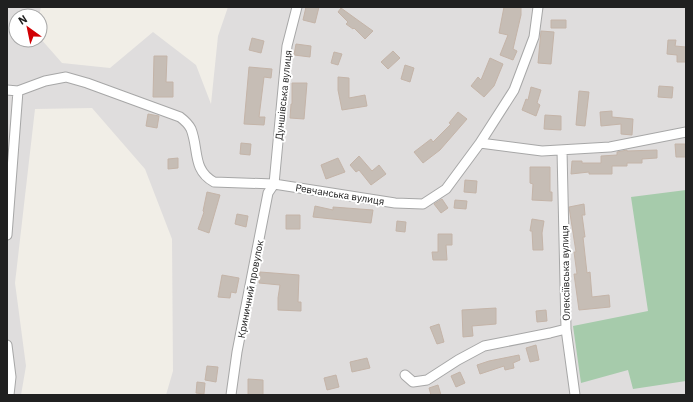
<svg xmlns="http://www.w3.org/2000/svg" width="693" height="402" font-family="'IBM Plex Sans',sans-serif">
<style>
.residential{fill:#dfdddd}
.cemetery{fill:#a6cbab}
.building{fill:#c6bdb5;stroke:#c4b4a8}
.lines{fill:none;stroke-linecap:round;stroke-linejoin:round}
.street-casing{stroke:#a7a7a7;stroke-width:11}
.street{stroke:#fff;stroke-width:9}
.labels{text-anchor:middle;stroke-width:4;stroke-linejoin:round;paint-order:stroke}
.street-label{font-size:10px;fill:#202020;stroke:#fff}
</style>
<rect width="100%" height="100%" fill="#f1eee7"/>
<path class="residential" d="M 7,7 L 41,7 L 39,16 L 16,16 L 16,40 L 40,40 L 40,38 L 62,63 L 110,68 L 153,32 L 196,65 L 211,104 L 218,36 L 228,7 L 686,7 L 686,395 L 166,395 L 173,371 L 172,239 L 145,169 L 92,108 L 35,109 L 15,283 L 26,366 L 21,395 L 7,395 Z"/>
<path class="cemetery" d="M 686,190 L 686,381 L 633,389 L 628,370 L 581,383 L 573,326 L 648,311 L 631,197 Z"/>
<path class="building" d="M 306,7 L 319,7 L 315,23 L 303,20 Z
M 504,7 L 521,7 L 521,15 L 513,49 L 517,51 L 513,60 L 500,55 L 508,35 L 499,33 Z
M 341,8 L 359,21 L 373,31 L 365,39 L 354,28 L 353,29 L 346,24 L 348,22 L 338,12 Z
M 551,20 L 566,20 L 566,28 L 551,28 Z
M 541,31 L 554,32 L 551,64 L 538,63 Z
M 252,38 L 264,41 L 261,53 L 249,50 Z
M 668,40 L 676,40 L 675,46 L 686,47 L 686,62 L 677,62 L 677,55 L 667,54 Z
M 296,44 L 311,46 L 310,57 L 294,55 Z
M 393,51 L 400,58 L 388,69 L 381,62 Z
M 334,52 L 342,54 L 338,65 L 331,63 Z
M 154,56 L 167,56 L 166,82 L 173,82 L 173,97 L 153,97 Z
M 490,58 L 503,64 L 494,86 L 484,97 L 471,86 L 478,77 L 481,80 Z
M 405,65 L 414,68 L 410,82 L 401,79 Z
M 249,67 L 272,69 L 271,78 L 264,77 L 259,117 L 265,117 L 264,125 L 244,124 Z
M 338,77 L 349,78 L 349,98 L 365,95 L 367,106 L 342,110 L 338,90 Z
M 292,83 L 307,83 L 304,119 L 290,118 L 291,104 L 292,104 Z
M 659,86 L 673,87 L 672,98 L 658,97 Z
M 531,87 L 541,90 L 537,103 L 540,105 L 536,116 L 522,110 L 526,99 L 528,100 Z
M 579,91 L 589,92 L 585,126 L 576,125 Z
M 612,111 L 612,117 L 633,119 L 632,135 L 621,134 L 621,124 L 601,126 L 600,112 Z
M 458,112 L 467,119 L 440,150 L 423,163 L 414,152 L 431,139 L 433,142 L 451,124 L 449,123 Z
M 148,114 L 159,116 L 157,128 L 146,126 Z
M 545,115 L 561,116 L 561,130 L 544,129 Z
M 241,143 L 251,144 L 250,155 L 240,154 Z
M 675,144 L 685,144 L 686,157 L 676,157 Z
M 627,150 L 627,151 L 657,150 L 657,158 L 642,159 L 642,163 L 627,163 L 627,166 L 612,166 L 612,174 L 589,174 L 589,172 L 571,174 L 572,161 L 582,161 L 582,163 L 601,163 L 601,156 L 617,155 L 617,152 Z
M 359,156 L 372,171 L 379,165 L 386,174 L 371,185 L 359,170 L 356,172 L 350,165 Z
M 178,158 L 178,168 L 168,169 L 168,159 Z
M 338,158 L 345,172 L 326,179 L 321,165 Z
M 530,167 L 550,167 L 550,192 L 552,192 L 552,201 L 532,200 L 533,184 L 530,183 Z
M 465,180 L 477,181 L 476,193 L 464,192 Z
M 207,192 L 220,195 L 209,233 L 198,229 L 204,212 L 203,211 Z
M 442,199 L 448,208 L 441,213 L 434,204 Z
M 455,200 L 467,201 L 466,209 L 454,208 Z
M 584,204 L 585,215 L 582,215 L 585,237 L 583,237 L 587,273 L 590,272 L 592,297 L 609,295 L 610,307 L 579,310 L 574,274 L 577,274 L 574,252 L 576,252 L 569,207 Z
M 315,206 L 333,210 L 333,207 L 373,210 L 371,223 L 313,217 Z
M 237,214 L 248,216 L 246,227 L 235,224 Z
M 286,215 L 300,215 L 300,229 L 286,229 Z
M 532,219 L 544,221 L 542,233 L 543,250 L 533,250 L 532,231 L 530,231 Z
M 397,221 L 406,222 L 405,232 L 396,231 Z
M 438,234 L 452,234 L 452,245 L 446,245 L 447,260 L 433,260 L 432,252 L 438,252 Z
M 260,272 L 299,275 L 298,302 L 301,302 L 301,311 L 278,310 L 278,298 L 280,285 L 259,283 Z
M 222,275 L 239,278 L 236,293 L 231,292 L 230,298 L 218,297 Z
M 496,308 L 496,324 L 472,326 L 473,336 L 463,337 L 462,310 Z
M 546,310 L 547,321 L 537,322 L 536,311 Z
M 439,324 L 444,342 L 437,344 L 430,327 Z
M 536,345 L 539,360 L 530,362 L 526,348 Z
M 519,355 L 520,360 L 513,363 L 514,368 L 505,370 L 504,366 L 480,374 L 477,365 L 489,361 Z
M 367,358 L 370,368 L 352,372 L 350,362 Z
M 207,366 L 218,367 L 216,382 L 205,380 Z
M 460,372 L 465,383 L 456,387 L 451,376 Z
M 336,375 L 339,387 L 327,390 L 324,378 Z
M 248,379 L 263,380 L 263,395 L 248,395 Z
M 197,382 L 205,383 L 204,394 L 196,393 Z
M 438,385 L 441,395 L 431,395 L 429,388 Z"/>
<g class="lines">
<g class="street-casing">
<path id="street" d="M 7,90 L 18,91 L 45,81 L 66,77 L 87,83 L 180,117 C 184,120 188,123 191,129 C 199,149 192,170 214,182 L 274,184 L 395,203 L 423,204 L 446,189 L 480,143 L 514,90 L 534,37 L 538,7
M 480,143 L 542,151 L 610,147 L 686,132
M 562,150 L 566,329 L 575,395
M 7,235 L 18,91
M 7,345 L 11,377 L 9,395
M 405,375 L 413,382 L 427,380 L 458,360 L 484,346 L 550,333 L 566,329
M 231,395 L 237,352 L 268,193 L 274,184 L 287,46 L 297,7"/>
</g>
<use href="#street" class="street"/>
</g>
<g class="labels">
<g class="street-label">
<text transform="translate(283 95) rotate(-84)" y="4">Дуншівська вулиця</text>
<text transform="translate(340 194) rotate(9)" y="4">Ревчанська вулиця</text>
<text transform="translate(565 273) rotate(-91)" y="4">Олексіївська вулиця</text>
<text transform="translate(250 289) rotate(-79)" y="4">Криничний провулок</text>
</g>
</g>
<rect width="693" height="402" fill="none" stroke="#202020" stroke-width="16"/>
<g transform="translate(28 28) rotate(327)"><circle r="19" fill="#ffffff" stroke="#a6a6a6"/>
<path d="M0-3L7 15L0 10L-7 15Z" fill="#d10004"/>
<text y="-6" font-size="11" font-weight="bold" text-anchor="middle" fill="#202020">N</text>
</g>
</svg>
